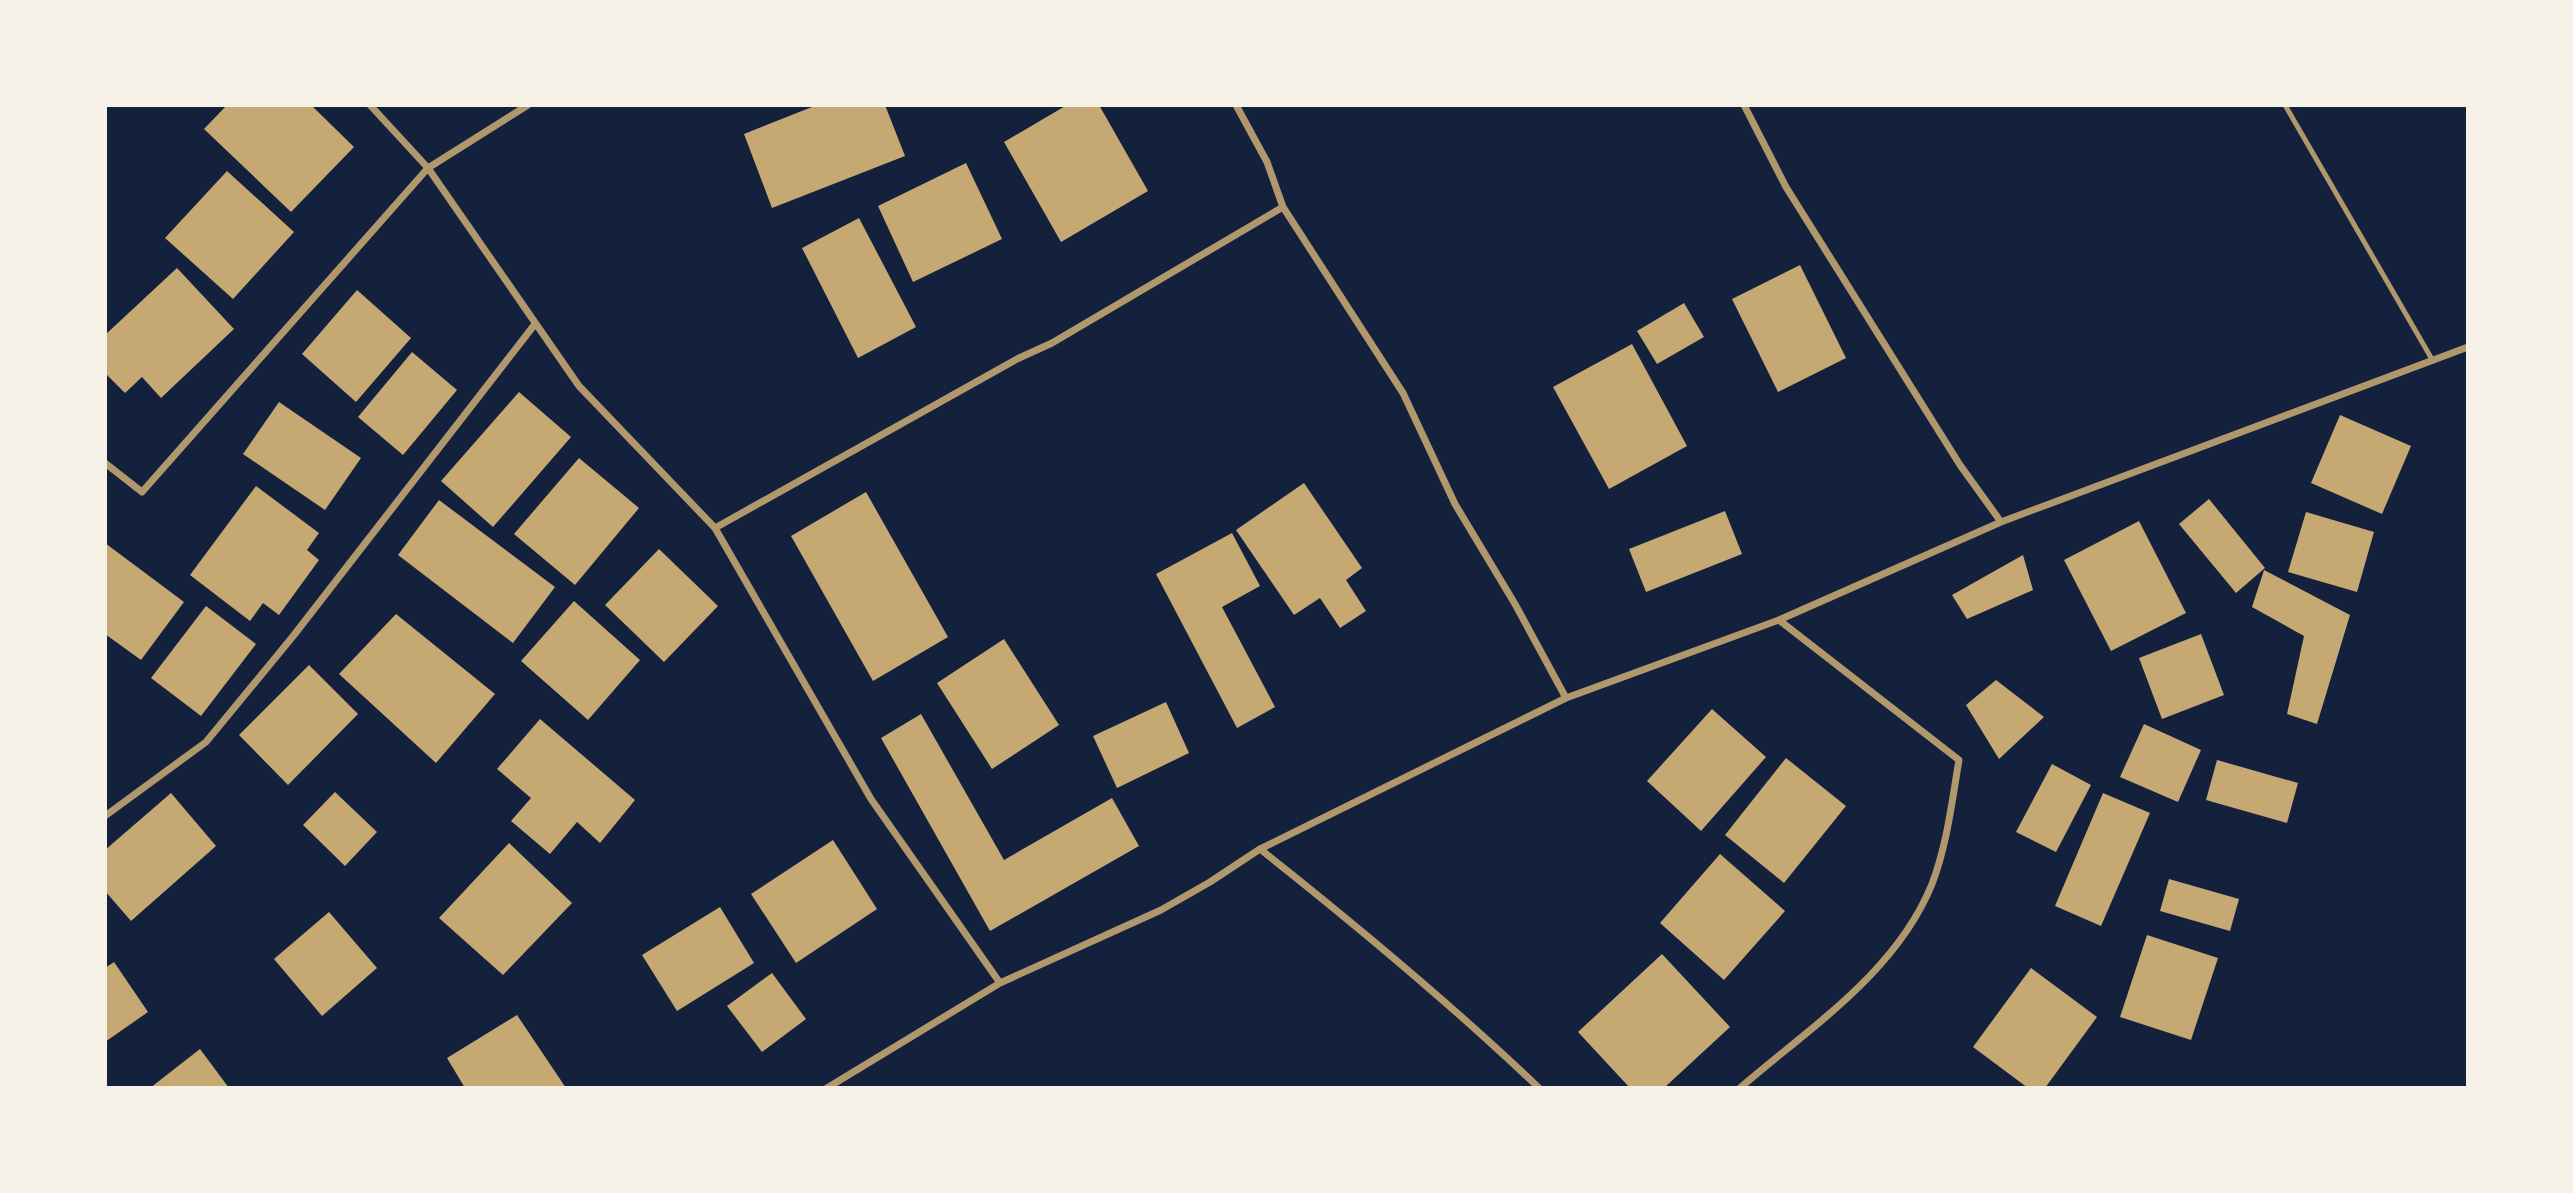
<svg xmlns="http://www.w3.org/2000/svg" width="2573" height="1193" font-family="'Crimson Pro',serif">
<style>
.building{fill:#c6a872}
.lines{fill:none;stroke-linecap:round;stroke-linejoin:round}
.service{stroke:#b1986c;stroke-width:5}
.minor{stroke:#b1986c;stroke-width:7}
</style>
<rect width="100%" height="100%" fill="#14213d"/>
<path class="building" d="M 227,105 L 311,105 L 354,147 L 291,212 L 204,129 Z
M 817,105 L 885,105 L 905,156 L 772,208 L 744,134 Z
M 1067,105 L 1099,105 L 1148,191 L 1061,242 L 1004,142 Z
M 966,163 L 1002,239 L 913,282 L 878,206 Z
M 227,171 L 294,232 L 233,299 L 165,238 Z
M 859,218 L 916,327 L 858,358 L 802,248 Z
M 1800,265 L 1846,358 L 1778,392 L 1732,299 Z
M 177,268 L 234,329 L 161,398 L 142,377 L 125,393 L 105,373 L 105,335 Z
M 357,290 L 411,338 L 356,402 L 302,354 Z
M 1684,303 L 1704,337 L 1657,364 L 1637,331 Z
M 1632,344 L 1687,446 L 1609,489 L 1553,387 Z
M 412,352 L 457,390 L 403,455 L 358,417 Z
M 519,392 L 571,437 L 493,527 L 441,481 Z
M 279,402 L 361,458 L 325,510 L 243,454 Z
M 2340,415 L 2411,446 L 2382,514 L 2311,483 Z
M 579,458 L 639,508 L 575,585 L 514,534 Z
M 1304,483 L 1362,568 L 1346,580 L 1366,611 L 1340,628 L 1320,598 L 1294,615 L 1236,530 Z
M 256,486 L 319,533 L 307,550 L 319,560 L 279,615 L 263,603 L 250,621 L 190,575 Z
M 866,492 L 948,637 L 873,681 L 791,536 Z
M 2209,499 L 2265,568 L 2236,593 L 2179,524 Z
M 439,500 L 555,587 L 513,643 L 398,555 Z
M 1725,511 L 1742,554 L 1646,592 L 1629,549 Z
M 2306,512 L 2374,532 L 2357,592 L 2288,572 Z
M 2139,521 L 2186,613 L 2111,651 L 2064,560 Z
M 1232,533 L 1260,586 L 1222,607 L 1275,707 L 1237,728 L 1156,574 Z
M 105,543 L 184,602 L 141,660 L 105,634 Z
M 659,549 L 718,606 L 664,662 L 605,605 Z
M 2023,555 L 2033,590 L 1967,619 L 1952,595 Z
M 2264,570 L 2350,615 L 2317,724 L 2287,714 L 2304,636 L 2252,607 Z
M 574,601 L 640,660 L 588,720 L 521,661 Z
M 206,606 L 256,644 L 201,716 L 151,678 Z
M 396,614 L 495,694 L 436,763 L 339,674 Z
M 2201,634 L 2224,695 L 2162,719 L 2139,658 Z
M 1004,639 L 1059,725 L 992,769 L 937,683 Z
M 309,665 L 358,714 L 288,785 L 239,735 Z
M 1996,680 L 2044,717 L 1999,759 L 1966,705 Z
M 1166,702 L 1189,753 L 1117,788 L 1093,736 Z
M 1712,709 L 1766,757 L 1701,831 L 1647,781 Z
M 921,714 L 1004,860 L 1112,798 L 1139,846 L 990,931 L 881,738 Z
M 540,719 L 635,800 L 600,843 L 577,822 L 550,854 L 511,821 L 531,798 L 497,769 Z
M 2144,724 L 2201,750 L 2178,802 L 2120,777 Z
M 1786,758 L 1846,806 L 1784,883 L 1725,835 Z
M 2217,760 L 2298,783 L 2287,823 L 2206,800 Z
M 2052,764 L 2091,785 L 2056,852 L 2016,832 Z
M 335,792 L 377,832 L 345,866 L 303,825 Z
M 171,793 L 216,846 L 131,921 L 105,891 L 105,850 Z
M 2103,793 L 2150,813 L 2101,926 L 2055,906 Z
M 833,840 L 877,909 L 796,963 L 751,894 Z
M 509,843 L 572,903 L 503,975 L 439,918 Z
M 1720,854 L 1785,911 L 1724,980 L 1660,923 Z
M 2169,879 L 2239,899 L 2230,931 L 2160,911 Z
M 720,907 L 754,963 L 677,1011 L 642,955 Z
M 329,912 L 377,968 L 322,1016 L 274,959 Z
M 2147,935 L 2218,958 L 2191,1040 L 2120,1017 Z
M 1662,954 L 1730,1027 L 1664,1088 L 1630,1088 L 1578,1032 Z
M 114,962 L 148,1012 L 105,1042 L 105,968 Z
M 2031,968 L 2097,1017 L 2045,1088 L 2028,1088 L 1973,1047 Z
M 772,973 L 806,1019 L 762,1052 L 727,1006 Z
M 517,1015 L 566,1088 L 465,1088 L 447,1058 Z
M 200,1049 L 229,1088 L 150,1088 Z"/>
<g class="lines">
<path class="service" d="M 2285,105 L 2433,361"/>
<path class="minor" d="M 370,105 L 428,168 L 579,386 L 715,528 L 871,799 L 1000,983
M 1236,105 L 1267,162 L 1283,207 L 1403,393 L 1455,504 L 1515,604 L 1566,698
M 1744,105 L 1786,187 L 1960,465 L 2001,522
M 105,463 L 142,492 L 428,168 L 528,105
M 715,528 L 1017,359 L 1052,343 L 1283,207
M 105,816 L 206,742 L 294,635 L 535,324
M 1260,849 C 1356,925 1450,1003 1539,1088
M 827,1088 L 1000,983 L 1161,910 L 1210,882 L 1260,849 L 1566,698 L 1779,620 L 2001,522 L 2468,347
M 1740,1088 C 1809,1028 1896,973 1932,884 C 1947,845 1952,801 1959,760 L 1779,620"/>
</g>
<rect width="2573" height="1193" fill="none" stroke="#f6f1e7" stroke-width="214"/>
</svg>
